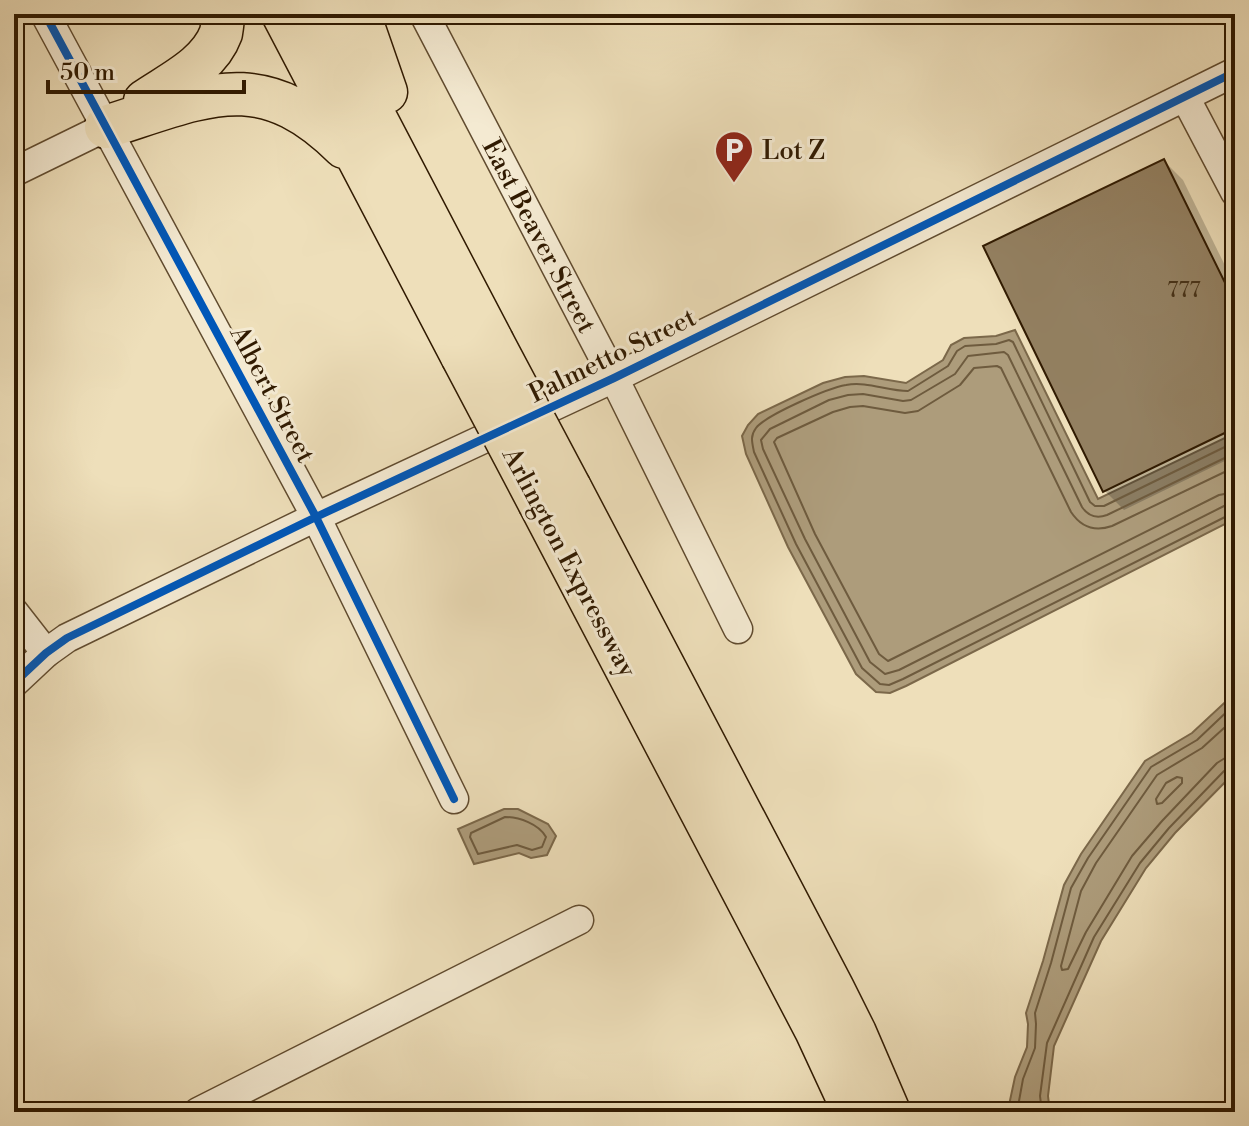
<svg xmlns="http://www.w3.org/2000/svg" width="1249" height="1126" font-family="'Libre Bodoni',serif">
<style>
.water{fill:#ad9c7b;stroke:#7b684a;stroke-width:2}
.shadow{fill:#0003}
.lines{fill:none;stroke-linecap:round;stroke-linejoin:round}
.shore{stroke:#6e5b3e;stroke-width:2}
.building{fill:#938061;stroke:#301a01;stroke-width:2}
.minor-casing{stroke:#604b2f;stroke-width:31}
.highway-casing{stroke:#301a01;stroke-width:45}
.minor{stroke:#f4ead2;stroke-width:28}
.highway{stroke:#eedfba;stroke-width:42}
.highway-bridge-casing{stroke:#301a01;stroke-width:45;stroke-linecap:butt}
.highway-bridge{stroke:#eedfba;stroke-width:42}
.cycleway-casing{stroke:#f4ead2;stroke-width:13}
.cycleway{stroke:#0057b8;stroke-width:8}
.labels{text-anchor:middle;stroke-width:6;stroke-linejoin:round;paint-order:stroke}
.number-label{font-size:22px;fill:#493419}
.poi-label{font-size:26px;fill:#301a01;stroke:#f4ead2;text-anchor:start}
.street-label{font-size:26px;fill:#301a01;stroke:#f4ead2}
</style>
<rect width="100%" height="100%" fill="#eedfba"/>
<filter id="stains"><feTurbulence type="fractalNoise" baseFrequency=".0025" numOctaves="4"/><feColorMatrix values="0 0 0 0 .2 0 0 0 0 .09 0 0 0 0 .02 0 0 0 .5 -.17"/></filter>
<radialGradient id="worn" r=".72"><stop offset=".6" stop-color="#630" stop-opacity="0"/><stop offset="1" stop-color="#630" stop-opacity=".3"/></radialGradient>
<path class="water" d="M 1015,330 L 1098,499 L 1235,433 L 1235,519 L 906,686 L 890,693 L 876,692 L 856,674 L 788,547 L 746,454 L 742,436 L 748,425 L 758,414 L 823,383 L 845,377 L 864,376 L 906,383 L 943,360 L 951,345 L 964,338 L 996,336 Z
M 1235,693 L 1235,772 L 1175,833 L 1146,868 L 1101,941 L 1054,1046 L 1048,1096 L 1050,1112 L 1009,1112 L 1009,1105 L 1015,1077 L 1027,1047 L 1028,1024 L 1026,1013 L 1043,961 L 1064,885 L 1081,854 L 1145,761 L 1192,733 Z
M 504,809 L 518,809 L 548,824 L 556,836 L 547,855 L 531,858 L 519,853 L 474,864 L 458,829 Z"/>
<path class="shadow" d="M 1164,161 L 1183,180 L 1235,286 L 1235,456 L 1124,510 L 1105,491 Z"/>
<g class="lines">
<path class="shore" d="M 1235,442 L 1104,506 L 1095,506 L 1090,502 L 1013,342 L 1009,340 L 996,344 L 965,346 L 957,351 L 948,366 L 908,391 C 887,391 867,381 846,385 C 828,388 766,415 756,428 C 750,436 752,442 754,452 L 796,544 L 862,668 L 880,684 L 889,685 L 903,679 L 1229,515 L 1235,514
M 1235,453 L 1107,515 C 1096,519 1088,516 1082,507 L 1008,355 L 1004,352 L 968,356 L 955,374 L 911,400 L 903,401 L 863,394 L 848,395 L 829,400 L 770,429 L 761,440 L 763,449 L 805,539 L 870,662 L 885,674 L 899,670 L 1224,506 L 1235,504
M 1235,467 L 1112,526 C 1095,532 1081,527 1071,512 L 1001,368 L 997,366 L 974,368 L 960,385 L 918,411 L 905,413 L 863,406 L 850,407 L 833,412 L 777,438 L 774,442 L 815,534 L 879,654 L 888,661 L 1219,495 L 1235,492
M 1235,718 L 1202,748 L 1157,775 L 1096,863 L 1081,891 L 1061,966 L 1062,970 L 1068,969 L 1086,932 L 1132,856 L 1162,821 L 1217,763 L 1225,758 L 1235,757
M 1177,777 L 1182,778 L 1182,783 L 1162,803 L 1157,804 L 1156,799 L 1166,783 Z
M 505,817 C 519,817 539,824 546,837 L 542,847 L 532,850 L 517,845 L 478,854 L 470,837 L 471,833 Z
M 1017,1112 L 1023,1079 L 1035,1048 L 1036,1024 L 1035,1013 L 1051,963 L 1071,888 L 1088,858 L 1151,767 L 1197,740 L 1235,704
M 1042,1112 L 1040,1096 L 1047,1043 L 1094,937 L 1140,863 L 1169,828 L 1224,771 L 1230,767 L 1235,767"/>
</g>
<path class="building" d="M 1164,159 L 1235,303 L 1235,428 L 1103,492 L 983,246 Z"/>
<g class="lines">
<g class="minor-casing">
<g id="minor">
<path d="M 45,14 L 316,517 L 454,799"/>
<path id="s1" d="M 424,14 L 614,378 L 738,629"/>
<path d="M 1185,97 L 1235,192"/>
<path d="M 14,172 L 106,127"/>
<path d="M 14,612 L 46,653"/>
<path d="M 14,683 L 46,653 L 67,638 L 316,517 L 614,378 L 1235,72"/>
<path d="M 198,1112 L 579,920"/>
</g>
</g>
<g class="highway-casing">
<path id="highway" d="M 283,14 L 462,356
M 321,14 L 492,341
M 359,14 L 386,92
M 145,101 C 171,83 209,66 221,33 C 222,27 223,20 223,14
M 106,127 C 205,96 260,64 344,147
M 570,488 L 833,989 L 855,1033 L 889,1112
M 540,504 L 816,1030 L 854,1112"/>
</g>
<use href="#minor" class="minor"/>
<use href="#highway" class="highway"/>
<g class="highway-bridge-casing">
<path id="highway-bridge" d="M 492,341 L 570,488
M 462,356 L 540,504"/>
</g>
<use href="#highway-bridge" class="highway-bridge"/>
<g class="cycleway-casing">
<path id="cycleway" d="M 45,14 L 316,517 L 454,799
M 14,683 L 46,653 L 67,638 L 316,517 L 614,378 L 1235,72"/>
</g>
<use href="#cycleway" class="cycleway"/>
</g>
<defs>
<g id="parking-pin" transform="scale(2)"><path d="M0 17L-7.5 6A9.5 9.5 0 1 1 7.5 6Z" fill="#8f2418" stroke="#f4ead2"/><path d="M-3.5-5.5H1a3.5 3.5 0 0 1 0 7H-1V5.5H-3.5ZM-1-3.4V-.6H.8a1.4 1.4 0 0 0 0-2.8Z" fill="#fff"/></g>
</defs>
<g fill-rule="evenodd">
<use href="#parking-pin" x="734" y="150"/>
</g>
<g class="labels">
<g class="number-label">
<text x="1184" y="297">777</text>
</g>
<g class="poi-label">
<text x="762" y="159">Lot Z</text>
</g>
<g class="street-label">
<text dy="9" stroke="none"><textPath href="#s1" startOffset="250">East Beaver Street</textPath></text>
<text transform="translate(612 355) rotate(-26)" y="9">Palmetto Street</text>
<text transform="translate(273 394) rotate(62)" y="9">Albert Street</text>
<text transform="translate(570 562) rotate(62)" y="9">Arlington Expressway</text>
</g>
</g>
<rect width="1249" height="1126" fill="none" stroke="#eedfba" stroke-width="48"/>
<rect x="16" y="16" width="1217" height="1094" fill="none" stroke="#301a01" stroke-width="4"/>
<rect x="24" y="24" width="1201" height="1078" fill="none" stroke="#301a01" stroke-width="2"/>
<path d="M48 80v12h196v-12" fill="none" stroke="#301a01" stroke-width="4"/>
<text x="60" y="80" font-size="24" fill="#301a01" stroke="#f4ead2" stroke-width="6" paint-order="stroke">50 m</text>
<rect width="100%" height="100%" filter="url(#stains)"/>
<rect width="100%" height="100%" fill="url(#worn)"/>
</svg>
